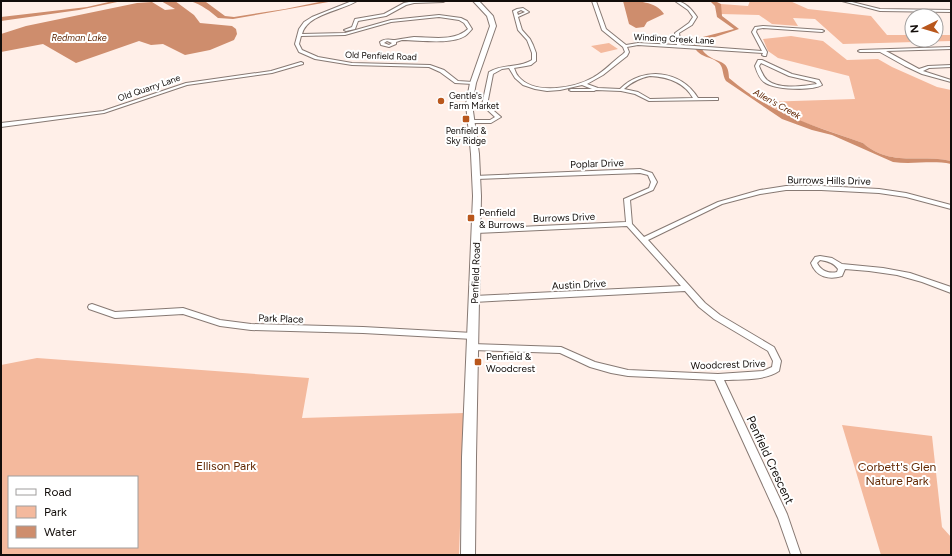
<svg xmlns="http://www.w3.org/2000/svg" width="952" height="556" font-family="Figtree,sans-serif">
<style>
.green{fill:#f4b99d;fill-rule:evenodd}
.water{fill:#ce8d6d}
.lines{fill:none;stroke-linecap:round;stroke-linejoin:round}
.street-casing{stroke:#877973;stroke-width:2}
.secondary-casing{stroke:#877973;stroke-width:2}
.street{fill:#fff;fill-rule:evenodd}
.secondary{fill:#fff;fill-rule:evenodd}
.poi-dot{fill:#b9571c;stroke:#fff;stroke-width:1.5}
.labels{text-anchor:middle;stroke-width:4;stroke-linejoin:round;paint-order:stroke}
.far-water-label{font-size:9px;font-style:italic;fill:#5f2400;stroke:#fff}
.far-street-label{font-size:9px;fill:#120d0a;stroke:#fff}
.far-poi-label{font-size:9px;fill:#120d0a;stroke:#fff;text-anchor:start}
.street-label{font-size:10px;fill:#120d0a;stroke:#fff}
.poi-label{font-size:10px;fill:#120d0a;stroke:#fff;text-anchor:start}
.near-street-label{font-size:12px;fill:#120d0a;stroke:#fff}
.near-park-label{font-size:12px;fill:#632802;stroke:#fff}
</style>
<rect width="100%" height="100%" fill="#ffefe8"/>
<path class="green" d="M 750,1 L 790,1 L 808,9 L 871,16 L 887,35 L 912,35 L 912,40 L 936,40 L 936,35 L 951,35 L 951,41 L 843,44 L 815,19 L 793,18 L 798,26 L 772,24 L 759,15 L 721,14 L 721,4 L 748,6 Z
M 791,36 L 823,41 L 847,60 L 878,59 L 892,67 L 937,87 L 951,90 L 951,161 C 919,154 890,167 863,143 L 794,119 L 763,102 L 855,99 L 849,76 L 778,58 L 768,51 L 763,39 Z
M 609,43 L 618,49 L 601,53 L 591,46 Z
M 37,358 L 309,378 L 302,418 L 464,413 L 459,555 L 1,555 L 1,365 ZM 9,477 L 137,477 L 137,547 L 9,547 Z
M 842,425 L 932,436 L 942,527 L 951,537 L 951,555 L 881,555 Z"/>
<path class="water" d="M 113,1 L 122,1 L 79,10 L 1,21 L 1,17 L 87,7 Z
M 161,1 L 175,1 L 194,15 L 200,23 L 232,26 L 236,29 L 237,34 L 234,40 L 210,50 L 185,55 L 163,44 L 151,45 L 139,41 L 76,63 L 43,44 L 1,52 L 1,34 L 26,26 L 137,3 L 152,2 L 165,10 L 175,9 Z
M 190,1 L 206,2 L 225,16 L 234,17 L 285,9 L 324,1 L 334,1 L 233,19 L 218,18 C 210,11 202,5 190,1 Z
M 623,1 C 637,1 656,1 664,14 L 647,22 L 644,27 L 636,28 L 629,24 Z
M 710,1 L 715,1 L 721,4 L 722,16 L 739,29 L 715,37 L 701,39 L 699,43 C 701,47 703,52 706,54 C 717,64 729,58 729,78 C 769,113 813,126 863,143 C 890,167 919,154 951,161 L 951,164 C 931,160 912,165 893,162 L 832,135 L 812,130 L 782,119 L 726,81 C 722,75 724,68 719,63 C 709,55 700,59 693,45 L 695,39 L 734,29 L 717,17 L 715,6 Z"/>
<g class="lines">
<g class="street-casing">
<path id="street" d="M 352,1 L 357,1 C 341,11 307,14 302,34 L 345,33 L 391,20 L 439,15 L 461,18 L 467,21 L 472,29 C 470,31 468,34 465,36 C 450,45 420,40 402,40 L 396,42 L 396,44 L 389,47 L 381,45 L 380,42 C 385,38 389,40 395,40 C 401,39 407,38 414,37 C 431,37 454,42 468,29 L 464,23 L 459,20 L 439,17 L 391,22 L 345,35 L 301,36 L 299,44 L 302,50 L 318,57 L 352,63 L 430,65 L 444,70 L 458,81 L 473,82 L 475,83 L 473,84 L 455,83 L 440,72 L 429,67 L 352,65 L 315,59 L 299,52 L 295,44 L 299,29 L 304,22 L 312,17 ZM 387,41 L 392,43 L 389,45 L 384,43 Z
M 414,1 L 445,1 L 443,2 L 414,3 L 406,5 L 386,16 L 358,21 L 355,29 L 346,31 L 344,30 L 352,27 L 355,19 L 384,14 L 404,3 Z
M 592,1 L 596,1 L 606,29 L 626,45 L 638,43 L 677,45 L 675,33 L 689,23 L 693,17 L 688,10 L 675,1 C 685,1 692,10 697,17 L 692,25 L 679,33 L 681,45 L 762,51 L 752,32 L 755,27 L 763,26 L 822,30 L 824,31 L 822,32 L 763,28 L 757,29 L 756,32 L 767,52 L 766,56 L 764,56 L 762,55 L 763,53 L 638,45 L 627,47 L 629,52 L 627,56 L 603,75 L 587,84 L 598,88 L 620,89 C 643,66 681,70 698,98 L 718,98 L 718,100 L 716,100 L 649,101 L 635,94 L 621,91 L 596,90 L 594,91 L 571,91 L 569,90 L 571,89 L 592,89 L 582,85 L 560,90 L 547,91 L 535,89 L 523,85 L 515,78 L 509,68 L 502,69 L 493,74 L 487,105 L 501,117 L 491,123 L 468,123 L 467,122 L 470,120 L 490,120 L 495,117 L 482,105 L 489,72 C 503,64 519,68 532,60 L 532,53 L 529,45 L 527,40 L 518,30 L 513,11 L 517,9 L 523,8 L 529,12 L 518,17 L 522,30 L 530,39 L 533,45 L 536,53 L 536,61 L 531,65 L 526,66 L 514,68 C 515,70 516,74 518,76 C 534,96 575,88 594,77 C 605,71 613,61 623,54 L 625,52 L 623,47 L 602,30 ZM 521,10 L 525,12 L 518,15 L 517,12 ZM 650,76 C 668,77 684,82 693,98 L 650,99 L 638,92 L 624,89 C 632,82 639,78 650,76 Z
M 842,1 L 848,1 L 880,9 L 951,10 L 951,12 L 880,11 Z
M 951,47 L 951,49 L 886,51 L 919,69 L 928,66 L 951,65 L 951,67 L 929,68 L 923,71 L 951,80 L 951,82 L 922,74 L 905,66 L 880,52 L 860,52 L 858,51 L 860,50 Z
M 758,60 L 762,60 L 792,74 L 819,80 L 822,85 C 812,91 774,90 764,82 C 759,78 757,72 755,66 ZM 761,63 L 789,76 L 815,82 L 817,84 C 802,86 780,90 767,80 C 763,76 761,71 759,66 Z
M 301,62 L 303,63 L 303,64 L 272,73 L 187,85 L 104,113 L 1,127 L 1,123 L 103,111 L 186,83 L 271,71 Z
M 640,169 L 652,173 L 657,182 L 653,190 L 630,200 L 632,224 L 644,237 L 718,202 L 760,190 L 786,186 L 821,186 L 879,189 L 906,193 L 951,205 L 951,209 L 906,197 L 879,193 L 821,190 L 786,190 L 760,194 L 722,204 L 648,240 L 705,303 L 720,315 L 774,347 L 781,361 L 779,371 C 765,381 740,379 724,380 L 787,514 L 801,555 L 791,555 L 778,518 L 715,380 L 628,376 L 611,373 L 590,367 L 560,353 L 472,350 L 469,349 L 468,347 L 469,345 L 472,344 L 561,347 L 595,362 L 628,370 L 718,374 L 763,371 L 772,367 L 773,361 L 768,351 L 714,319 L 699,307 L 685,291 L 474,302 L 471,301 L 470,299 L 471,297 L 474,296 L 681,286 L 627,226 L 476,233 L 473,231 L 476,229 L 626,222 L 624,199 L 649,188 L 651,182 L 648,175 L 640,173 L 477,179 L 474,177 L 475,176 Z
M 820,256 L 832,258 L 842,264 L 883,268 L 910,273 L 951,287 L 951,293 L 922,282 L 897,275 L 869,271 L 845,269 L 842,276 C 829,280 816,277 811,263 L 815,257 ZM 820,260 C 828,261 834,263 838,269 L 837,272 C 829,274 821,271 817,263 Z
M 92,304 L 115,312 L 183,308 L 220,320 L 251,324 L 363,327 L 473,333 L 476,334 L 477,336 L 476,338 L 473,339 L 363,333 L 251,330 L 220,326 L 183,314 L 115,318 L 89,309 L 88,307 L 89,305 Z"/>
</g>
<g class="secondary-casing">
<path id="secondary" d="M 473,1 L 479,1 L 493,16 L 496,26 L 476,83 L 472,104 L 479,154 L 481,196 L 476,457 L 475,555 L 461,555 L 462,457 L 473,196 L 471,154 L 466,104 L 470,83 L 490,26 L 487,16 Z"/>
</g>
<use href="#street" class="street"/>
<use href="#secondary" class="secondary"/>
</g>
<g class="poi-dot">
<circle cx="441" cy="101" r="4"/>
<rect x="462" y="115" width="8" height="8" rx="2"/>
<rect x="467" y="214" width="8" height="8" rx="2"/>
<rect x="474" y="358" width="8" height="8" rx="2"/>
</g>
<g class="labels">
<g class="far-water-label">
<text x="79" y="41">Redman Lake</text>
<text transform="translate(777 104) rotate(29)" y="3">Allen's Creek</text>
</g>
<g class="far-street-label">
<text transform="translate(674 39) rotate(3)" y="3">Winding Creek Lane</text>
<text transform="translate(381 56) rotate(2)" y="3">Old Penfield Road</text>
<text transform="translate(149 88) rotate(-19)" y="3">Old Quarry Lane</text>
</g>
<g class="far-poi-label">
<text x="449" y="99">Gentle's<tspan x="449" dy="10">Farm Market</tspan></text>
<text x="466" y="134" text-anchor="middle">Penfield &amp;<tspan x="466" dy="10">Sky Ridge</tspan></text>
</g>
<g class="street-label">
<text transform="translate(597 163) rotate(-2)" y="4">Poplar Drive</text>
<text transform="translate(829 180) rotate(1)" y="4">Burrows Hills Drive</text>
<text transform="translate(564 217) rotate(-2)" y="4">Burrows Drive</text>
<text transform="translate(475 273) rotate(-88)" y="4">Penfield Road</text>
<text transform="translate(579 284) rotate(-3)" y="4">Austin Drive</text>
<text transform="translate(281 318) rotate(2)" y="4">Park Place</text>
<text transform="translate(728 364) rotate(-2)" y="4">Woodcrest Drive</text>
</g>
<g class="poi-label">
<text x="479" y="216">Penfield<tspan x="479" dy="12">&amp; Burrows</tspan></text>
<text x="486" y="360">Penfield &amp;<tspan x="486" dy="12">Woodcrest</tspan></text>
</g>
<g class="near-street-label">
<text transform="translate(770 460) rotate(65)" y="4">Penfield Crescent</text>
</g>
<g class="near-park-label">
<text x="226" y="470">Ellison Park</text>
<text x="897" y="471">Corbett's Glen<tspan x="897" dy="14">Nature Park</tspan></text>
</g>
</g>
<rect width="952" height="556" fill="none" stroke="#120d0a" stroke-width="4"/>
<rect x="8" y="476" width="130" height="72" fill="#ffffff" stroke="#a09e9d"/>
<rect x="16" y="489" width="20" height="6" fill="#ffffff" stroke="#a09e9d"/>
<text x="44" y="496" font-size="12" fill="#120d0a">Road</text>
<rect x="16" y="506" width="20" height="12" fill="#f4b99d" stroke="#a09e9d"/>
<text x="44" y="516" font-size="12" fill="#120d0a">Park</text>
<rect x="16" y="526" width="20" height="12" fill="#ce8d6d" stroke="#a09e9d"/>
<text x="44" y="536" font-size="12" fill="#120d0a">Water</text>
<g transform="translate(924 28) rotate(265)"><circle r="19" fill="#ffffff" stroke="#a09e9d"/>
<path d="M0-3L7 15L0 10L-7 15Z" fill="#b9571c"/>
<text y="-6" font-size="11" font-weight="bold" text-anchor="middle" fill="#120d0a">N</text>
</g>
</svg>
